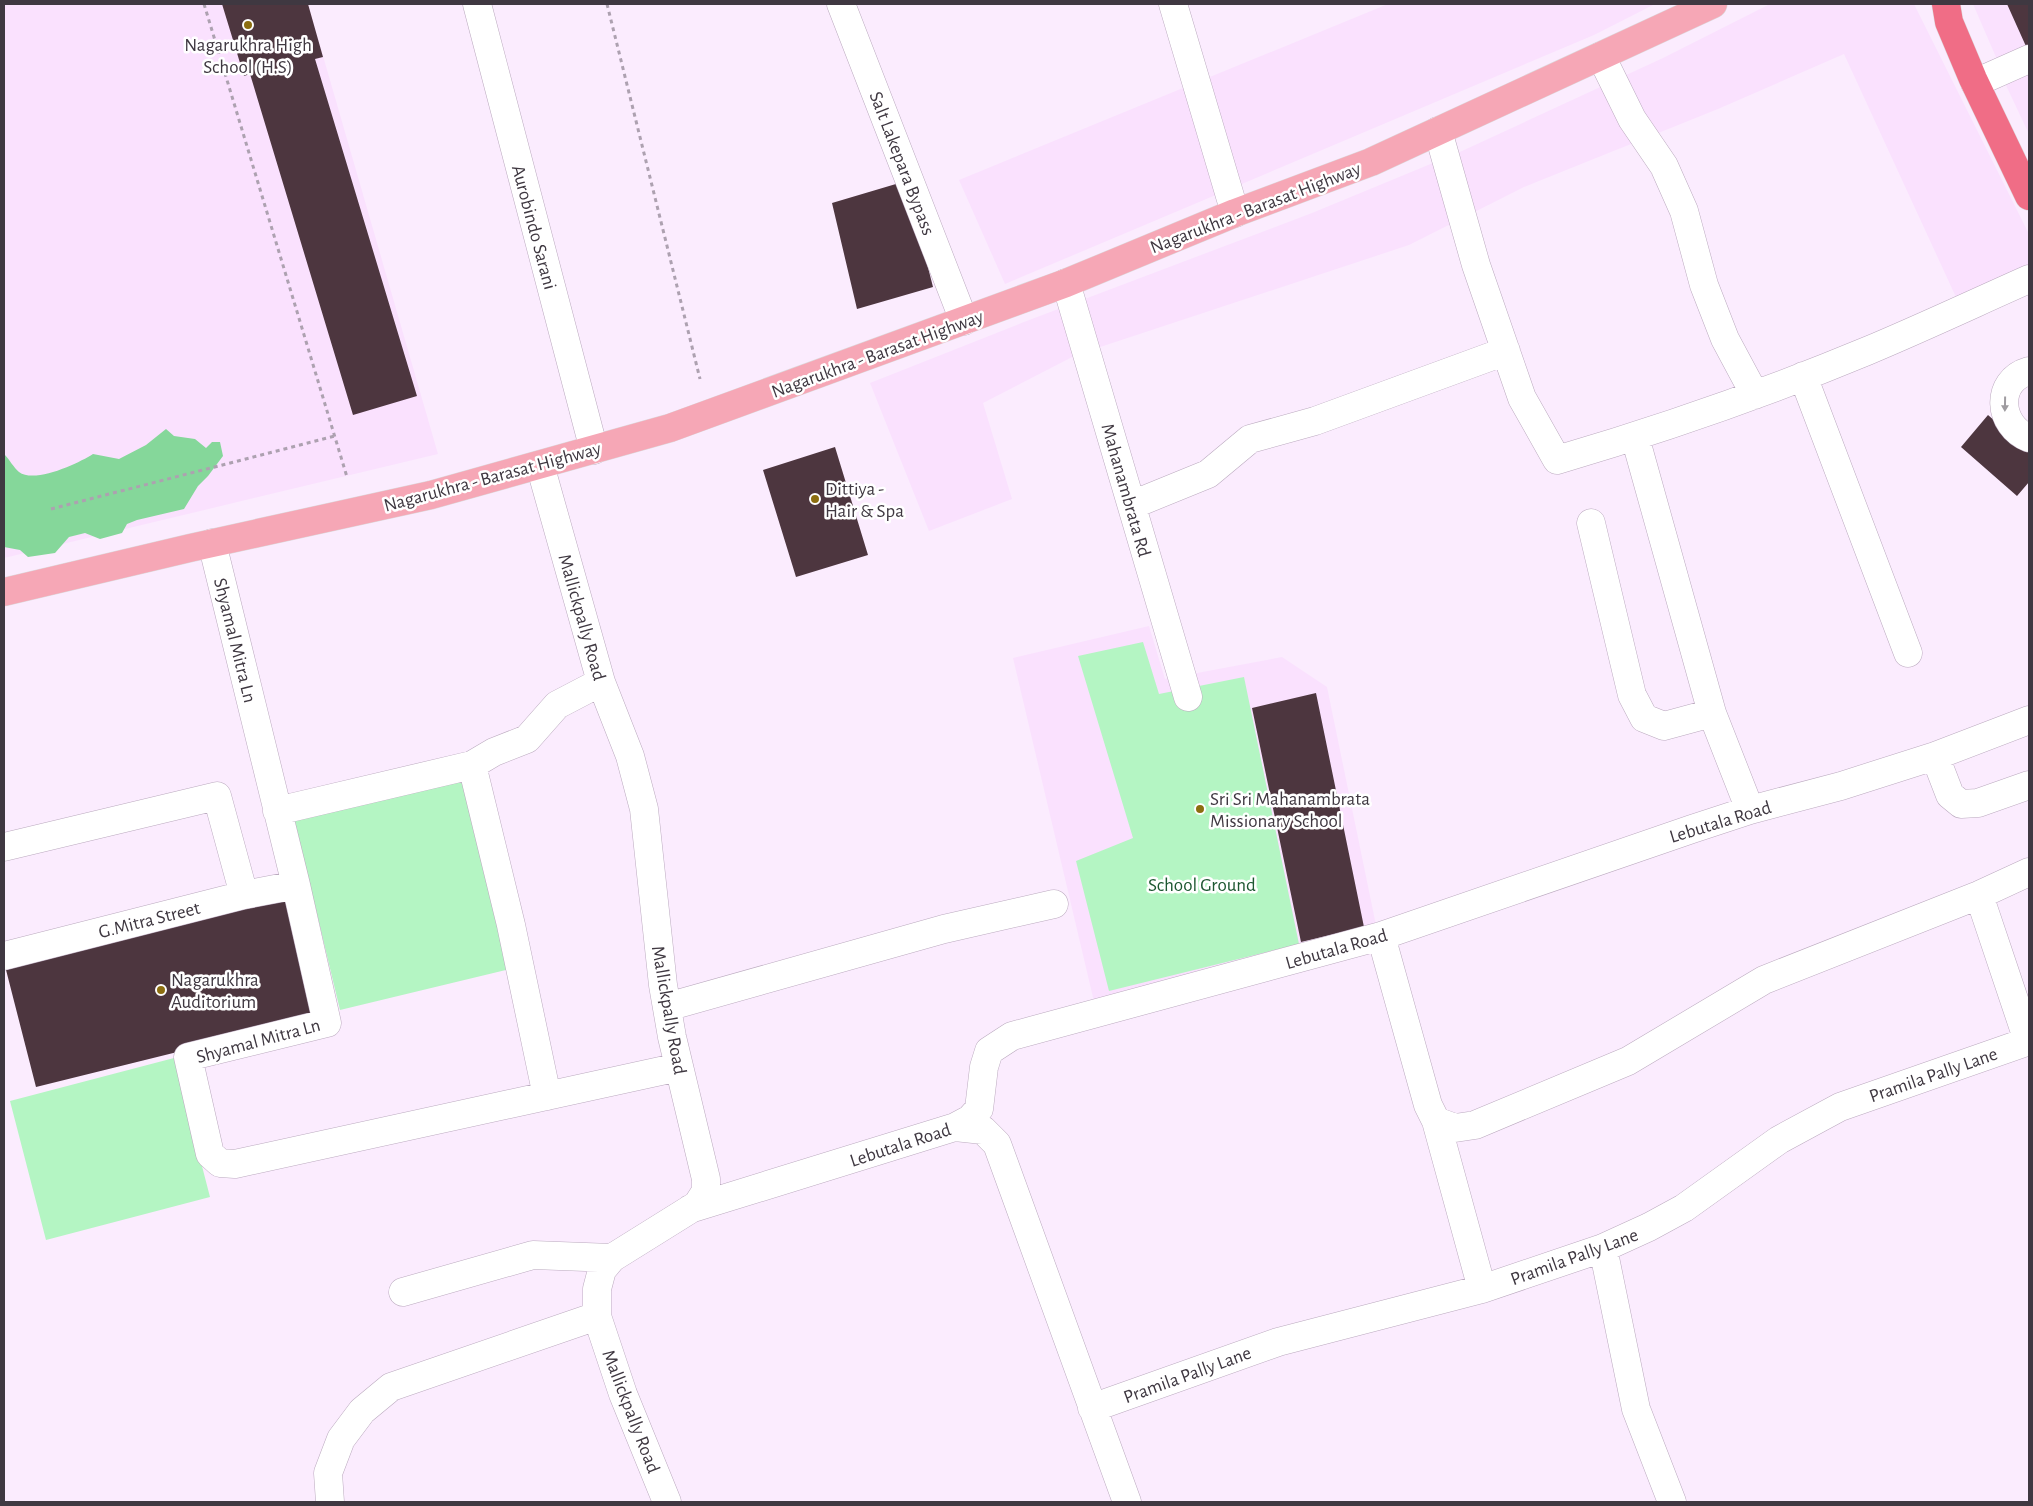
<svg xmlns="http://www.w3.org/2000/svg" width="2033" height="1506" font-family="'Alegreya Sans',sans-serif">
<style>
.built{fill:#fae1fe}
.green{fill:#b4f5c3}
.forest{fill:#85d79a}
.building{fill:#4d363f}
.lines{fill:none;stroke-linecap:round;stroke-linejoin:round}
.minor-casing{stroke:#bbaabf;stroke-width:29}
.major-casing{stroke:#dcdbdd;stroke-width:29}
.highway-casing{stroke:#dcdbdd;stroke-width:29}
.path{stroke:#ada1b0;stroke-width:3;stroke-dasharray:4 4;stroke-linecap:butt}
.minor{stroke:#fff;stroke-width:28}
.major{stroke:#f6a7b6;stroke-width:28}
.highway{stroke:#f06d86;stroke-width:28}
.oneway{fill:#9f9ca0}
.poi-dot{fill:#8c6e10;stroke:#fff;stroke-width:2}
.labels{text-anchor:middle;stroke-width:5;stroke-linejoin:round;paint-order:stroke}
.poi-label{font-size:19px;fill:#3f3841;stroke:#fff;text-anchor:start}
.street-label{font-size:19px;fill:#3f3841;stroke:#fff}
.park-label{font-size:19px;fill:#1d5831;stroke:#fff}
</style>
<rect width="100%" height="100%" fill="#fbecfe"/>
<path class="built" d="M 4,4 L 308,4 L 438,454 L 4,558 Z
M 1388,4 L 1655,4 L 1594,35 L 1005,284 L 959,180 Z
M 1770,4 L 1914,4 L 2029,234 L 2029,277 L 1961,308 L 1844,54 L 1718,109 L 1524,187 L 1409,245 L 1076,355 L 983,403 L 1012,499 L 929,531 L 870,383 L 1024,322 L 1312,213 L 1462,151 L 1663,58 Z
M 1973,4 L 2029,4 L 2029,134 L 2003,79 L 2005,78 Z
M 1149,626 L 1165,679 L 1282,657 L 1327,687 L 1377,930 L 1096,1010 L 1013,658 Z"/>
<path class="green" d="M 1143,642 L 1159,694 L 1244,677 L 1299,944 L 1109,991 L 1076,861 L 1133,838 L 1078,656 Z
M 464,778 L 510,969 L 340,1010 L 294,818 Z
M 174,1058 L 210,1197 L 46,1240 L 10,1101 Z"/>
<path class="forest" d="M 166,429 L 174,436 L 195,439 L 206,448 L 212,442 L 220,442 L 223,456 L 208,476 L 198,486 L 184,509 L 137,520 L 127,524 L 122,533 L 100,539 L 85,533 L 69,537 L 55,553 L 28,557 L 20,550 L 4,547 L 4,454 C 9,459 14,468 19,472 C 35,484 79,463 93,454 L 119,459 L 146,445 Z"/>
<path class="building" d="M 222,4 L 308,4 L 323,57 L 315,59 L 417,396 L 353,415 L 250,74 L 244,76 Z
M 2007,4 L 2029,4 L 2029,53 Z
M 906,181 L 933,287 L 857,309 L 832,203 Z
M 1988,415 L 2029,451 L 2029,482 L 2017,496 L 1961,447 Z
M 835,447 L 868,555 L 796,577 L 763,470 Z
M 1316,693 L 1364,927 L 1301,942 L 1252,708 Z
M 288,892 L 318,1017 L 36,1087 L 4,962 Z"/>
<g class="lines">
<g class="minor-casing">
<path id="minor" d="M 477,4 L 594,450
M 841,4 L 964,321
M 1173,4 L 1235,213
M 1601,56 L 1632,119 L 1664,166 L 1684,211 L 1704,285 L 1725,339 L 1755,395
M 1975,83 L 2029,59
M 1438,131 L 1476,265 L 1522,398 L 1557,460 C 1662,429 1766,393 1867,351 C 1922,328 1975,303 2029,279
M 1066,283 L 1188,697
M 2029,371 C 1994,381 1998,426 2029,438
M 1803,376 L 1908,653
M 1635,437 L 1712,713 L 1750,810
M 540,465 L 601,682 L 630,756 L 644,809 L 663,985 L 672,1037 L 706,1179 L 706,1191 L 697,1205 L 612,1258 L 602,1270 L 597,1289 L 597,1316 L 623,1394 L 667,1502
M 1132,505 L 1208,474 L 1250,439 L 1315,421 L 1506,351
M 1591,523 L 1632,695 L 1644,718 L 1664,726 L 1712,713
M 212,543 L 296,885 L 327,1023 L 188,1057 L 210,1154 L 220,1163 L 235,1164 L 679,1067
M 1935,756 L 1950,795 L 1961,804 L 1978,803 L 2029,785
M 472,765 L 511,925 L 547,1096
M 277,811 L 472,765 L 494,752 L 527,739 L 557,705 L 601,682
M 4,847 L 217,796 L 244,895
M 1979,895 L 2028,1041
M 1381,936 L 1428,1105 L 1436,1121 L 1455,1128 L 1475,1125 L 1628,1061 L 1764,980 L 1979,895 L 2029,872
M 4,956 L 244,895 L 296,885
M 667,1007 L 944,929 L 1054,904
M 1436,1121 L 1482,1289
M 955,1127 L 983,1130 L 997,1144 L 1127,1502
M 690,1209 L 955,1127 L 970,1119 L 979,1109 L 984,1067 L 989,1051 L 1012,1036 L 1381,936 L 1692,829 L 1750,810 L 1841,786 L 1935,756 L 2029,720
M 1603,1248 L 1636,1409 L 1672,1502
M 403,1292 L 533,1255 L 612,1258
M 1092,1408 L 1278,1342 L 1482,1289 L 1603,1248 L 1649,1227 L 1684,1208 L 1779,1140 L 1840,1107 L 2029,1041
M 330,1502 L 328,1473 L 341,1439 L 362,1411 L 391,1387 L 597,1316"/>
</g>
<g class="major-casing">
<path id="major" d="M 4,592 L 190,548 L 431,495 L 670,428 L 1066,283 L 1235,213 L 1371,162 L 1713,4"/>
</g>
<g class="highway-casing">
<path id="highway" d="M 1946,4 L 1949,22 L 1973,79 L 2029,196"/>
</g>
<path class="path" d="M 204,4 L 347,477
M 607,4 L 700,379
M 51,509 L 335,436"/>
<use href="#minor" class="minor"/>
<use href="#major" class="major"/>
<use href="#highway" class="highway"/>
</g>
<defs><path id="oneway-solid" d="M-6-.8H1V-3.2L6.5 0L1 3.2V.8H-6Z" transform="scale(1.25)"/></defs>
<use class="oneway" href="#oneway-solid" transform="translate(2005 404) rotate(91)"/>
<g class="poi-dot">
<circle cx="248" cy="25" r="5"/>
<circle cx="815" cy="499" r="5"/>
<circle cx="1200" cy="809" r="5"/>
<circle cx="161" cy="990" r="5"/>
</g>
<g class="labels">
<g class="poi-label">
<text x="248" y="51" text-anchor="middle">Nagarukhra High<tspan x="248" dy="22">School (H.S)</tspan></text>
<text x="825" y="495">Dittiya -<tspan x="825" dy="22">Hair &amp; Spa</tspan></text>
<text x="1210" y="805">Sri Sri Mahanambrata<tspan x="1210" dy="22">Missionary School</tspan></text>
<text x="171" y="986">Nagarukhra<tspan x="171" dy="22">Auditorium</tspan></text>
</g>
<g class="street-label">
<text transform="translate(903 163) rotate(69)" y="7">Salt Lakepara Bypass</text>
<text transform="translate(1255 207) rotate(-21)" y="7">Nagarukhra - Barasat Highway</text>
<text transform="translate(535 227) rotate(75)" y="7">Aurobindo Sarani</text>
<text transform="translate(877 353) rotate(-20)" y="7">Nagarukhra - Barasat Highway</text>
<text transform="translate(492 476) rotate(-15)" y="7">Nagarukhra - Barasat Highway</text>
<text transform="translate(1127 490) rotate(74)" y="7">Mahanambrata Rd</text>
<text transform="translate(583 617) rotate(74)" y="7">Mallickpally Road</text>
<text transform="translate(236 640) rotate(76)" y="7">Shyamal Mitra Ln</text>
<text transform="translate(1720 821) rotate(-17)" y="7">Lebutala Road</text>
<text transform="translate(149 919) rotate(-14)" y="7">G.Mitra Street</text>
<text transform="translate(1336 948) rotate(-16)" y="7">Lebutala Road</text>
<text transform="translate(670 1010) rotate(80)" y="7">Mallickpally Road</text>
<text transform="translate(258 1040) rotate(-15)" y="7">Shyamal Mitra Ln</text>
<text transform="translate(1933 1074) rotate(-19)" y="7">Pramila Pally Lane</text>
<text transform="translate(900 1144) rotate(-18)" y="7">Lebutala Road</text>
<text transform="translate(1574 1256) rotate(-20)" y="7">Pramila Pally Lane</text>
<text transform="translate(1187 1374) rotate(-20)" y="7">Pramila Pally Lane</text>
<text transform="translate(632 1411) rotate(69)" y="7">Mallickpally Road</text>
</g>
<g class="park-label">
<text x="1202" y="891">School Ground</text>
</g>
</g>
<rect width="2033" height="1506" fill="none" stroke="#3f3841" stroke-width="10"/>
</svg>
